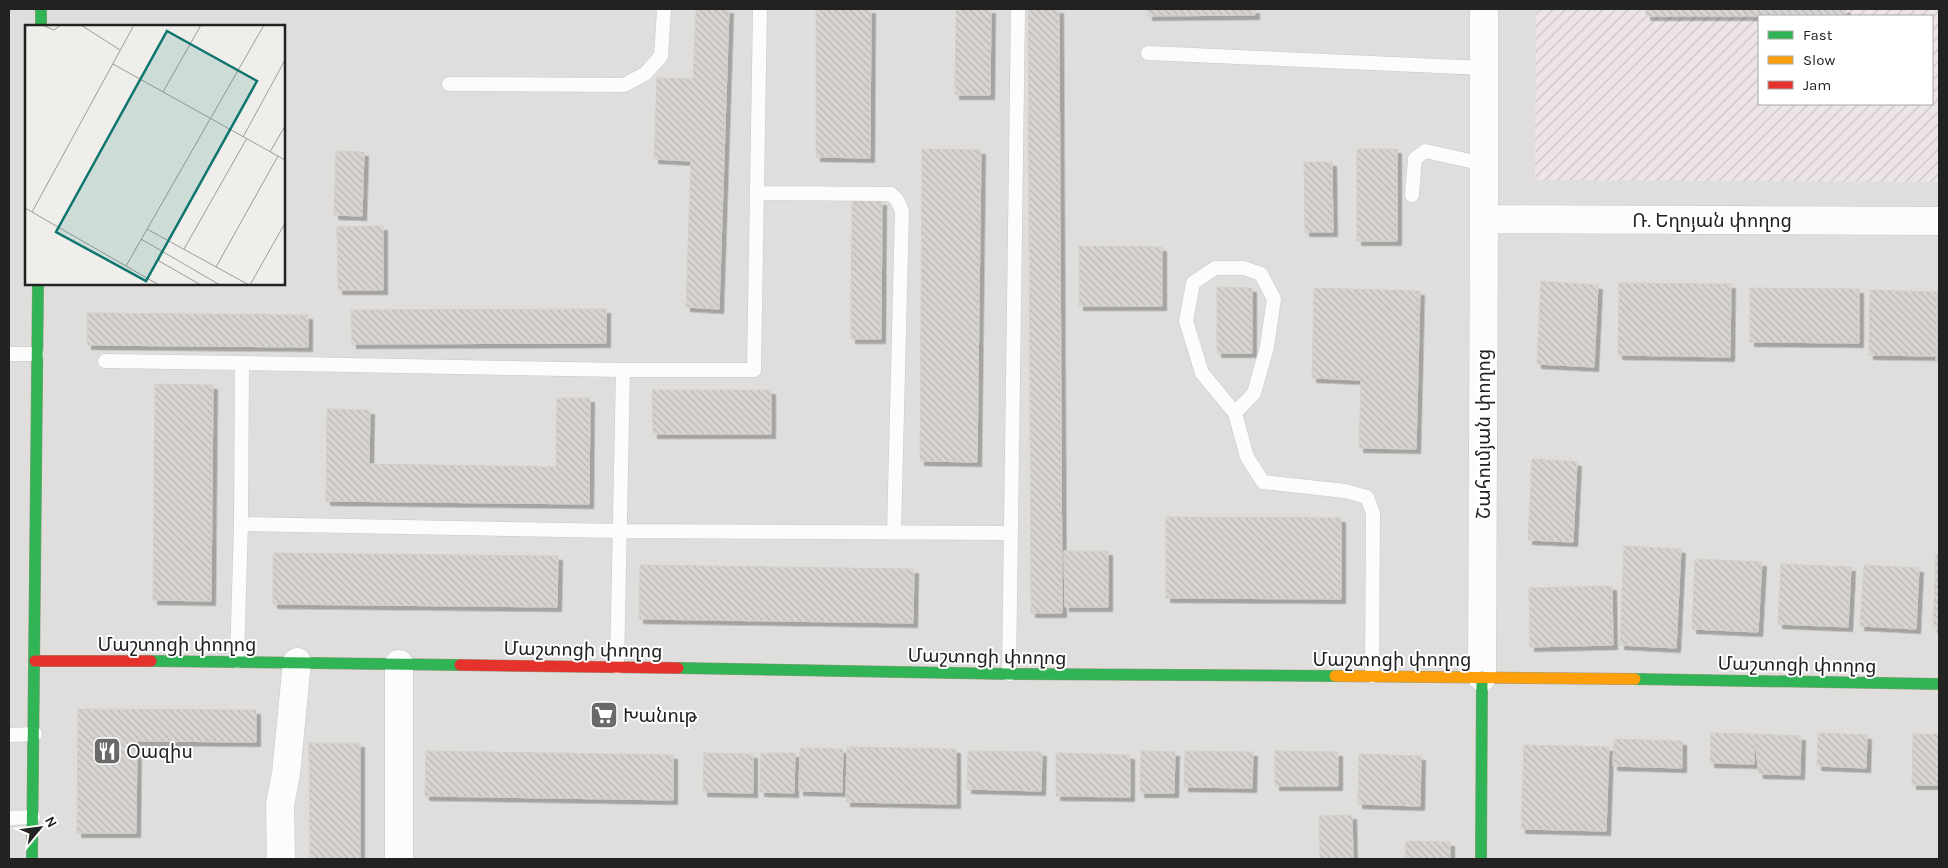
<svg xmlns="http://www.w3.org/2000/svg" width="1948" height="868" font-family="Karla,'Noto Sans Armenian',sans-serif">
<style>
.residential{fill:#dfdedc;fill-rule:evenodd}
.industrial{fill:url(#industrial-furrows);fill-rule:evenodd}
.building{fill:url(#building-back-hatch);stroke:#d3d0cc;filter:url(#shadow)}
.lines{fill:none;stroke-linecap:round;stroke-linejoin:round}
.lane-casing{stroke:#c9c8c7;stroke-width:15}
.street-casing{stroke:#c9c8c7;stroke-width:29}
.fast-casing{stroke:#999a82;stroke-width:12}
.slow-casing{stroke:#999a82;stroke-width:12}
.jam-casing{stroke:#999a82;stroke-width:12}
.lane{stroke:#fdfcfc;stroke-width:14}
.street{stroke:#fdfcfc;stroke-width:28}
.fast{stroke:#30b455;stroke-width:11}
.slow{stroke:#ff9f0a;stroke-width:11}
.jam{stroke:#e5322d;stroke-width:11}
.labels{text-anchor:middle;stroke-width:4;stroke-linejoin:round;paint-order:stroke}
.street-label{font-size:19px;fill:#222;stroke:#fff}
.poi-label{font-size:19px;fill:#222;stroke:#fff;text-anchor:start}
.inset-road{fill:none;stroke:#9e9c9b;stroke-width:1}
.view{fill:#0f766e;fill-opacity:0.15;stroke:#0f766e;stroke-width:2.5}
.inset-edge{fill:none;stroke:#222;stroke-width:2.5}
</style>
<defs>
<pattern id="industrial-furrows" width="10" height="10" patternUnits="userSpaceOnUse" patternTransform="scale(1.25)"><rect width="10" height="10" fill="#ede4e9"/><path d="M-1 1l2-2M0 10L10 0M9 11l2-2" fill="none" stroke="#cbc3c8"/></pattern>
<pattern id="building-back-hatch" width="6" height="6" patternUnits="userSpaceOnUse" patternTransform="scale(1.25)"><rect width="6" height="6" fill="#d7d4d2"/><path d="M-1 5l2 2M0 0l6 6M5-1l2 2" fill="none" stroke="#b8b6b4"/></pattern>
<filter id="shadow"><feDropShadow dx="4.5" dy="4.5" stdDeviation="0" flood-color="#0004"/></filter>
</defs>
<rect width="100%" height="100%" fill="#f0eeeb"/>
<path class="residential" d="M 9,9 L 1939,9 L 1939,859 L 9,859 ZM 1759,16 L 1932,16 L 1932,104 L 1759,104 ZM 26,26 L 284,26 L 284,284 L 26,284 Z"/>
<path class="industrial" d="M 1536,9 L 1939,9 L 1939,182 L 1535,180 ZM 1759,16 L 1932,16 L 1932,104 L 1759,104 Z"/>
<path class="building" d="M 696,9 L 729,9 L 719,309 L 686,307 L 691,161 L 654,159 L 657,78 L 693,79 Z
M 816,9 L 871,9 L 870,158 L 816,157 Z
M 956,9 L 991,9 L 990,95 L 955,95 Z
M 1028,9 L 1059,9 L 1062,613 L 1031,613 Z
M 1148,9 L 1255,9 L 1255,15 L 1148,16 Z
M 1646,9 L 1846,9 L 1846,16 L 1646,16 Z
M 922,149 L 981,150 L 977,462 L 920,461 Z
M 1357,149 L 1397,149 L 1397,241 L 1357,241 Z
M 336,151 L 364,152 L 362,216 L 334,215 Z
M 1304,162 L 1332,162 L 1333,232 L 1305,232 Z
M 852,201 L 882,201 L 881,339 L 851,339 Z
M 383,226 L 383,290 L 338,290 L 337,227 Z
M 1079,246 L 1162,247 L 1162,306 L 1079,306 Z
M 1541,281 L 1598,285 L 1594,367 L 1537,364 Z
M 1619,283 L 1731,284 L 1730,357 L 1618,355 Z
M 1217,287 L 1252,288 L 1252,353 L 1217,353 Z
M 1314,288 L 1420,291 L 1416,449 L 1359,448 L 1361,380 L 1312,378 Z
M 1750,288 L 1859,289 L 1859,343 L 1750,342 Z
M 1870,290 L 1937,292 L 1936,356 L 1869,355 Z
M 1937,292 L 1939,292 L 1939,362 L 1936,362 Z
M 606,309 L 606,343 L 352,344 L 351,310 Z
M 87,313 L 308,315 L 308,347 L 87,345 Z
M 155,384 L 213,385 L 211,601 L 153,600 Z
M 652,390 L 771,390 L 771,434 L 653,434 Z
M 557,398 L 590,398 L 589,504 L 326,501 L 327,409 L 370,410 L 369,464 L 556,467 Z
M 1532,459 L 1577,462 L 1573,542 L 1528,540 Z
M 1166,517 L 1341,518 L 1341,599 L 1166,598 Z
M 1624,546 L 1681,549 L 1676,648 L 1620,645 Z
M 1064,551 L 1108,551 L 1108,607 L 1065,607 Z
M 273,553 L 558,556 L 557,607 L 273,604 Z
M 1936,554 L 1939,554 L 1939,628 L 1933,628 Z
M 1695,559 L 1762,562 L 1758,632 L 1692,629 Z
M 1781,564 L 1851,567 L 1848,627 L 1778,624 Z
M 640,565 L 914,569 L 913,623 L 639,619 Z
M 1864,565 L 1919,568 L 1916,629 L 1860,626 Z
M 1612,586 L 1613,645 L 1530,647 L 1529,588 Z
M 78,709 L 256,710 L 256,742 L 137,741 L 136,833 L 77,833 Z
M 1711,733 L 1754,734 L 1754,764 L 1710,763 Z
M 1818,733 L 1867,735 L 1866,768 L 1817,766 Z
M 1754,734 L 1801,736 L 1800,775 L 1759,774 Z
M 1913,734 L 1939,734 L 1939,785 L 1912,785 Z
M 1614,739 L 1682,741 L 1682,768 L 1613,766 Z
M 309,743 L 360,743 L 360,859 L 310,859 Z
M 1524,745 L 1609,747 L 1606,831 L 1521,829 Z
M 847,747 L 956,749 L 956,804 L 846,802 Z
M 800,748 L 843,749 L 842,792 L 799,791 Z
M 426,751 L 673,755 L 673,800 L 425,796 Z
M 968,751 L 1042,752 L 1041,791 L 967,789 Z
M 1141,751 L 1175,752 L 1174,793 L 1140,793 Z
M 1185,751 L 1253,752 L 1252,788 L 1184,787 Z
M 1275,751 L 1338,752 L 1338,786 L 1275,786 Z
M 704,753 L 753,754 L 753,793 L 703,792 Z
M 761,753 L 795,753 L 794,793 L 760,792 Z
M 1056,753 L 1130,755 L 1130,797 L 1056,796 Z
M 1359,754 L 1421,756 L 1420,806 L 1358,804 Z
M 1352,815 L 1353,859 L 1320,859 L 1319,816 Z
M 1406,841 L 1450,842 L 1450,859 L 1405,859 Z"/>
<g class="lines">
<g class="lane-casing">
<path id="lane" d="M 1148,53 L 1484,68
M 449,84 L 624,85 L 645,74 L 661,56 L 664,9
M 757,193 L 891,194 L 897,200 L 902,211 L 894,532
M 1412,195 L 1415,159 L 1425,151 L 1484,164
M 9,354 L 37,354
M 105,361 L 242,363 L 241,524 L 237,661
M 242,363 L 623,370
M 1235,413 L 1254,393 L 1267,347 L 1274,299 L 1261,274 L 1244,268 L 1215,268 L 1193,283 L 1186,321 L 1202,373 L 1235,413 L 1247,457 L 1263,482 L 1345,491 L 1367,497 L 1373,513 L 1372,676
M 241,524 L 619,531 L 1011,533
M 617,667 L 623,370 L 754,370 L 760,9
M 1009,674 L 1018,9
M 9,735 L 35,734
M 9,818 L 33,817"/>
</g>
<g class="street-casing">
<path id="street" d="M 1484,219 L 1939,221
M 399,664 L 399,859
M 1482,677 L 1484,219 L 1484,9
M 281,859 L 280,804 L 286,774 L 297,662"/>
</g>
<g class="fast-casing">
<path id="fast" d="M 41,9 L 41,26
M 151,661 L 460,665
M 678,668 L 1009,674 L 1335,676
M 1635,679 L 1939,684
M 32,859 L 38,284
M 1481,859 L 1482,677"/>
</g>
<g class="slow-casing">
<path id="slow" d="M 1335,676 L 1635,679"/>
</g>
<g class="jam-casing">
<path id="jam" d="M 35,661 L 151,661
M 460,665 L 678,668"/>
</g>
<use href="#lane" class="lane"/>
<use href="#street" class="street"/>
<use href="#fast" class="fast"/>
<use href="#slow" class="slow"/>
<use href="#jam" class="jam"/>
</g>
<defs>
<g id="supermarket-square" transform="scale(1.4375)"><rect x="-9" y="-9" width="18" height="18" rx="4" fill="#6a6968" stroke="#fff"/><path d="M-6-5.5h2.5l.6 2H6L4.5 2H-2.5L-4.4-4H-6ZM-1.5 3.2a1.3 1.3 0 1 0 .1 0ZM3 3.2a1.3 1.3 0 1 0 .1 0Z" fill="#fff"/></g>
<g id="restaurant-square" transform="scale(1.4375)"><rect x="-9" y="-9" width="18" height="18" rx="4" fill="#6a6968" stroke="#fff"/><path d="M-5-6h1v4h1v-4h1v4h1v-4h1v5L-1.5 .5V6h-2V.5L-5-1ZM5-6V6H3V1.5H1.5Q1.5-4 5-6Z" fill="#fff"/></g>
</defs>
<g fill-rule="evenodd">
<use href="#supermarket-square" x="604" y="715"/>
<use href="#restaurant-square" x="107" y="751"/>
</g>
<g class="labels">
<g class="street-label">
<text x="1712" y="227">Ռ. Եղոյան փողոց</text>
<text transform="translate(1483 434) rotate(-90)" y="7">Շահումյան փողոց</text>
<text x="177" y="651">Մաշտոցի փողոց</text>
<text transform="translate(583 649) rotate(1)" y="7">Մաշտոցի փողոց</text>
<text transform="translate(987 656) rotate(1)" y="7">Մաշտոցի փողոց</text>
<text x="1392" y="666">Մաշտոցի փողոց</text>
<text transform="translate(1797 664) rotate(1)" y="7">Մաշտոցի փողոց</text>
</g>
<g class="poi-label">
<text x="623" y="722">Խանութ</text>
<text x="126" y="758">Օազիս</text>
</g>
</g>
<g transform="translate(25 25)">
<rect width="260" height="260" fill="#f0eeeb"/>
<path class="inset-road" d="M 17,0 L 29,5 L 36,0M 56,0 L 95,25M 88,39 L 260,135M 138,67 L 176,0M 218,112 L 260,35M 245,127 L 260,101M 0,183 L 134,260M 7,187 L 109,0M 122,204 L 224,260M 116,214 L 195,260M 159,224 L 222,113M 136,227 L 134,236 L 176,260M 101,241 L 239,0M 191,242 L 253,131M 225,260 L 260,198"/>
<path class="view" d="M 142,6 L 232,56 L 121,256 L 31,207 Z"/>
<rect width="260" height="260" class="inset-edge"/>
</g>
<rect width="1948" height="868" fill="none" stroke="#222222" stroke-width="20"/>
<rect x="1758" y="15" width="175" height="90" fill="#ffffff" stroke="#a7a7a7"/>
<rect x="1768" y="31" width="25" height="8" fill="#30b455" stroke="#a7a7a7"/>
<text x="1803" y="40" font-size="15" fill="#222222">Fast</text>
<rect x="1768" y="56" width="25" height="8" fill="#ff9f0a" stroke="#a7a7a7"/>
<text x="1803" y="65" font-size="15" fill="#222222">Slow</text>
<rect x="1768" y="81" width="25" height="8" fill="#e5322d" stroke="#a7a7a7"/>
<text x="1803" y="90" font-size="15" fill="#222222">Jam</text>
<g transform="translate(40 828) rotate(61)" stroke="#ffffff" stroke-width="4" paint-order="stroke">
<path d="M0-4L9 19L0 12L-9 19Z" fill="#222222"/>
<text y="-8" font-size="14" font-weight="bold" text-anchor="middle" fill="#222222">N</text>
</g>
</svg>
